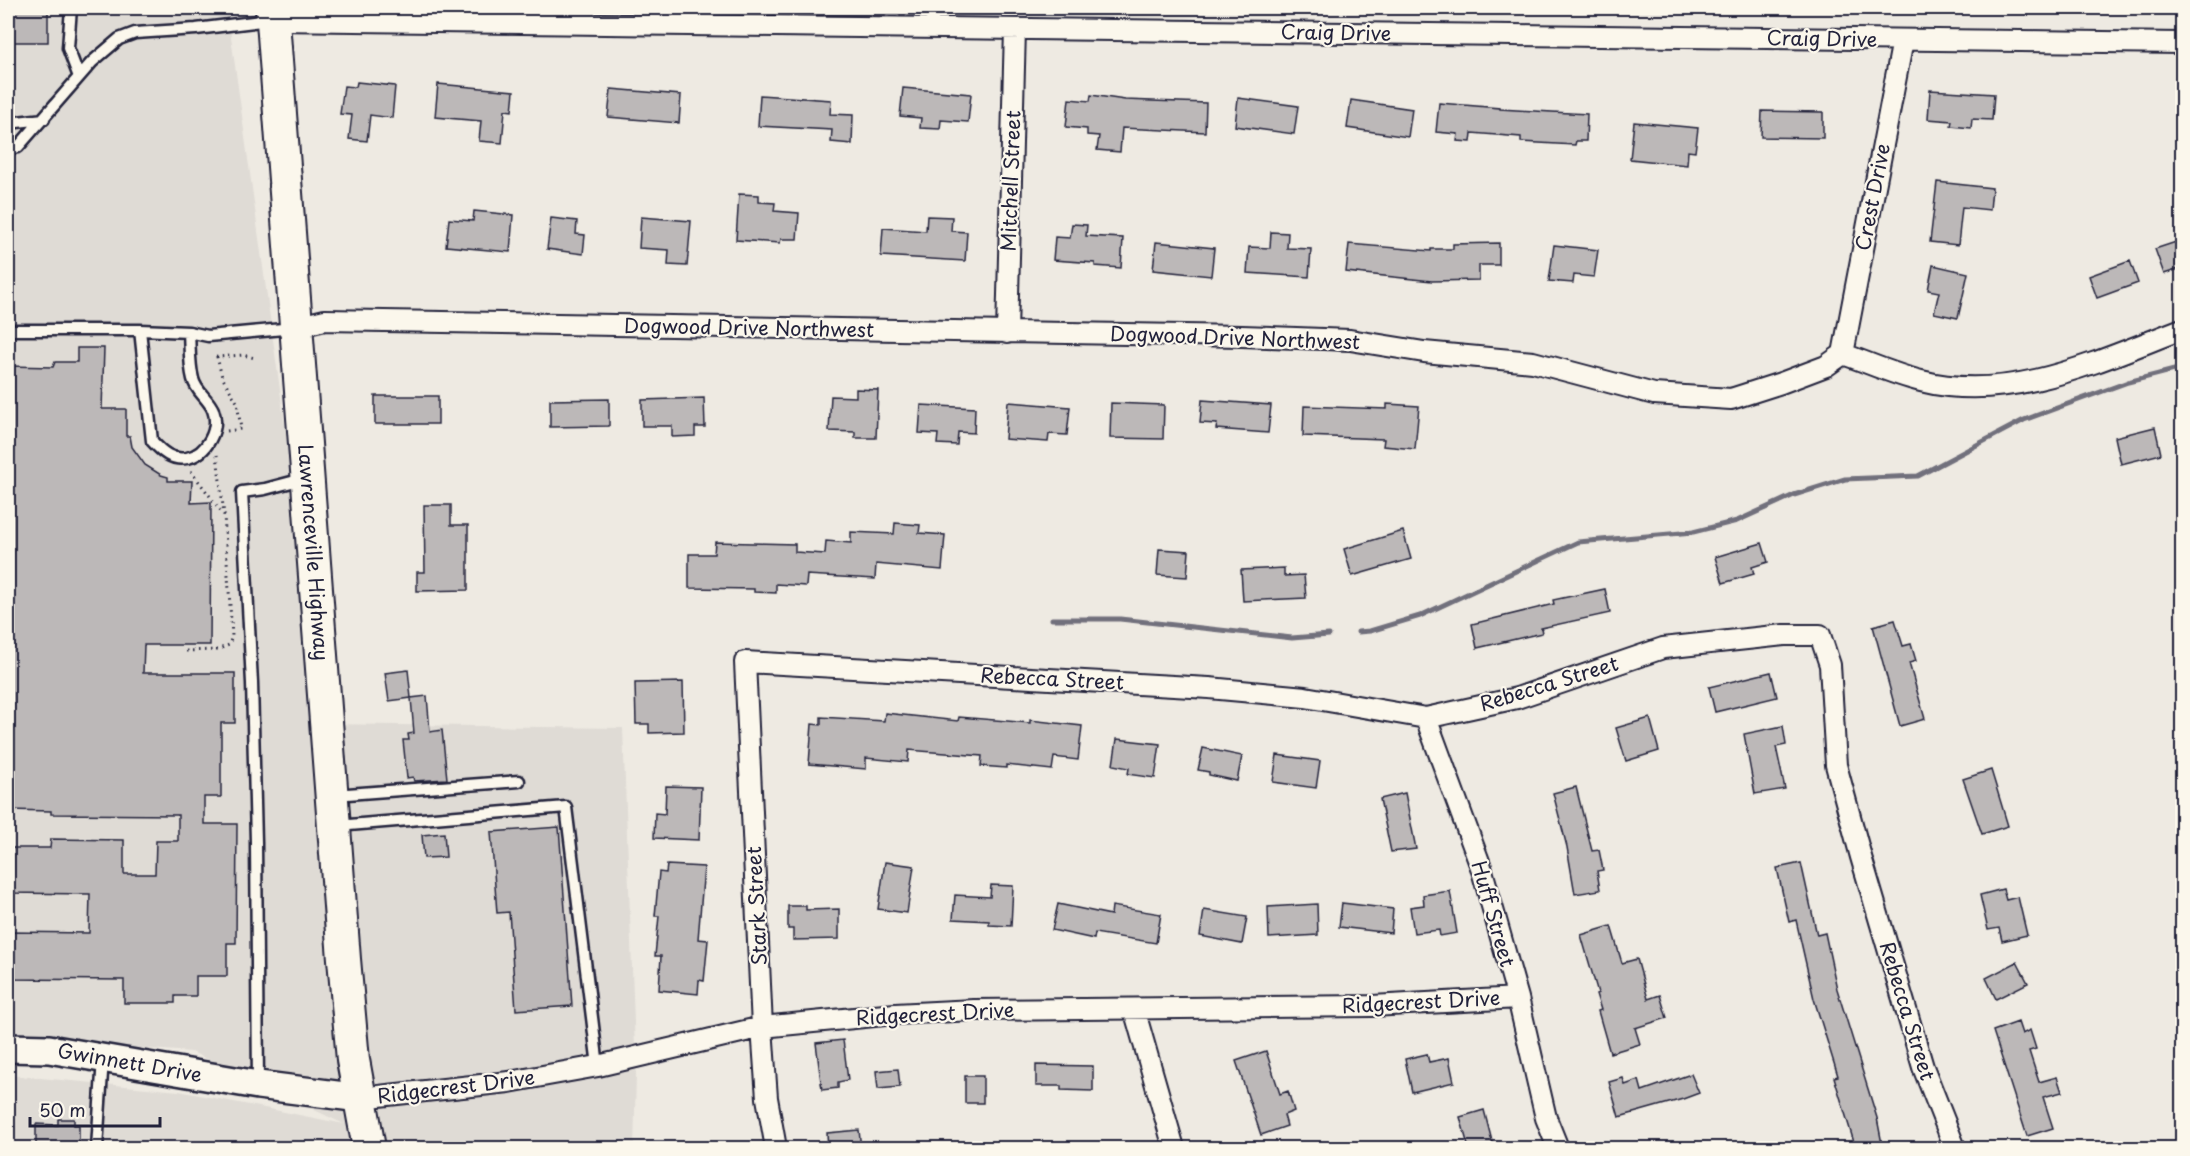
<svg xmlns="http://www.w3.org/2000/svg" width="2190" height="1156" font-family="'Playpen Sans',sans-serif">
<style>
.built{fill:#dfdbd5}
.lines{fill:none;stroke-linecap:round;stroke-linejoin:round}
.stream{stroke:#716f7c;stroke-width:5}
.building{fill:#bcb8b8;stroke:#22223b;stroke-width:1.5}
.lane-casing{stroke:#22223b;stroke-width:15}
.street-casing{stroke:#22223b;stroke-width:24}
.secondary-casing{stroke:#22223b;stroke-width:32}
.primary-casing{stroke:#22223b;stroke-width:36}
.path{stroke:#22223b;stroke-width:3;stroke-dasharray:1.5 4.5;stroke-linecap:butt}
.lane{stroke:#fbf7ec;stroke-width:10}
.street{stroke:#fbf7ec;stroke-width:20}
.secondary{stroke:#fbf7ec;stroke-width:27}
.primary{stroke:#fbf7ec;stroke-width:32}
.labels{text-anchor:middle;stroke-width:4.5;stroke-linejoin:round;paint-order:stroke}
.street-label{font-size:20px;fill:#22223b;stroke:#fbf7ec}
</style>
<rect width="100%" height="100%" fill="#eeeae2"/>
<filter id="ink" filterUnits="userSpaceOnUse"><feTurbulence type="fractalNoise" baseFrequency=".0167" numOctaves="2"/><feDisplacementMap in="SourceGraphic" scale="12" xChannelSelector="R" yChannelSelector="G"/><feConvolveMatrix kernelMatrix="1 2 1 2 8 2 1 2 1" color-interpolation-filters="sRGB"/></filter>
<g filter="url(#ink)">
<path class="built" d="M 8,8 L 227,8 L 287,440 L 319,724 L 623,728 L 636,1076 L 634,1148 L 8,1148 L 8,1075 L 179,1091 L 344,1124 L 192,1052 L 8,1039 Z"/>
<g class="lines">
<path class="stream" d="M 1052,619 L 1120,619 L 1292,638 L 1329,635
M 1358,632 L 1370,631 L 1420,616 L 1578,542 L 1693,532 L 1737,521 L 1794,495 L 1845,479 L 1918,476 L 2024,420 L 2128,382 L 2182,368"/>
</g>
<path class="building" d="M 8,8 L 48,8 L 48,42 L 8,42 Z
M 357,82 L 395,86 L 392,118 L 370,115 L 367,141 L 349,139 L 352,115 L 340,114 L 344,86 L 356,87 Z
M 438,84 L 514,91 L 512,111 L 505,110 L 502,143 L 479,141 L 481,121 L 435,117 Z
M 903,88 L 971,94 L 968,122 L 941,120 L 940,129 L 920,128 L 921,118 L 900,116 Z
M 611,89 L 681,95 L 679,123 L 608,117 Z
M 1930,90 L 1994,94 L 1992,120 L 1972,119 L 1971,128 L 1951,126 L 1952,121 L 1928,119 Z
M 760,95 L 831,100 L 830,114 L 853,115 L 852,144 L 831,142 L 832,130 L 758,126 Z
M 1091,95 L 1125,100 L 1206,103 L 1205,132 L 1122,128 L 1120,152 L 1097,150 L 1099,136 L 1087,135 L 1087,129 L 1066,127 L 1069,99 L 1090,101 Z
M 1238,98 L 1298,106 L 1294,134 L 1235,126 Z
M 1351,100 L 1412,109 L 1408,137 L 1347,128 Z
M 1439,103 L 1500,108 L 1500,109 L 1587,114 L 1586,141 L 1576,141 L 1575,145 L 1521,142 L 1521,137 L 1472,133 L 1471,142 L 1457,141 L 1458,134 L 1436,132 Z
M 1762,111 L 1823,112 L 1823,138 L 1761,137 Z
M 1634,122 L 1698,128 L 1695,152 L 1688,151 L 1687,165 L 1630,159 Z
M 1937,182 L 1992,188 L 1990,210 L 1962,207 L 1958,245 L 1930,242 Z
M 739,194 L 759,195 L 759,202 L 775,203 L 774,211 L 799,213 L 797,239 L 781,239 L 780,243 L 736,240 Z
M 474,211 L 513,215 L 510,252 L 446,246 L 449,219 L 473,221 Z
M 927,216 L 952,217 L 951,231 L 967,232 L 965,261 L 881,256 L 883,228 L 926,231 Z
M 641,217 L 691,221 L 687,266 L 668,265 L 669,250 L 639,248 Z
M 551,218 L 577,221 L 576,234 L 585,235 L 583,254 L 547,249 Z
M 1072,224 L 1087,225 L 1086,236 L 1123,238 L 1121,268 L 1095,266 L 1095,263 L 1053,260 L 1055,237 L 1070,238 Z
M 1271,232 L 1288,233 L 1287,248 L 1311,249 L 1309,277 L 1247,273 L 1249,247 L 1270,248 Z
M 2182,240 L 2182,268 L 2164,274 L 2155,249 Z
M 1156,242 L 1214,248 L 1211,276 L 1153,270 Z
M 1499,243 L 1499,265 L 1479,265 L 1479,280 L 1432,281 L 1346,272 L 1349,244 L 1431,251 L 1431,249 L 1453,249 L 1453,244 Z
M 1554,245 L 1598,250 L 1594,277 L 1574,275 L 1573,283 L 1549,281 Z
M 2130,261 L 2138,283 L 2097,298 L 2089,276 Z
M 1933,265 L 1968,273 L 1958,318 L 1934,313 L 1939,292 L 1928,290 Z
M 77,348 L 104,348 L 102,409 L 126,409 L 126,436 L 130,436 L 132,447 L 145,465 L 161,475 L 168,477 L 168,481 L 192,481 L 191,503 L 211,502 L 210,645 L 144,645 L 143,673 L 235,673 L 235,723 L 221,723 L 221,797 L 204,797 L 204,824 L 237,824 L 236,943 L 227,943 L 227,976 L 196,976 L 196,996 L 175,996 L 175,1003 L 124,1003 L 124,980 L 8,979 L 8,932 L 89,933 L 90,894 L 8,893 L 8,848 L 50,848 L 51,839 L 124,840 L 124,874 L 155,874 L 156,841 L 178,841 L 178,815 L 51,814 L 51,811 L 8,810 L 8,366 L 53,367 L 55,362 L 77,362 Z
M 856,389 L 878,390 L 876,438 L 855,438 L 855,432 L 829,431 L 831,396 L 856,397 Z
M 375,396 L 438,396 L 438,424 L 375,424 Z
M 704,398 L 705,427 L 695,427 L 695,436 L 672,437 L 672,426 L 642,426 L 642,400 Z
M 609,399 L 609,426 L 550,427 L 550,400 Z
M 1202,400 L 1271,405 L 1268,433 L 1216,429 L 1217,424 L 1200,423 Z
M 1008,402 L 1070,407 L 1067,435 L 1049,434 L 1048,442 L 1005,439 Z
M 1111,403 L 1164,405 L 1163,439 L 1110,438 Z
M 1387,404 L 1419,406 L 1415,449 L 1383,446 L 1384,439 L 1303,436 L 1304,406 L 1387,409 Z
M 921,405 L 975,408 L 974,433 L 958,432 L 957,445 L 937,444 L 938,434 L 919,433 Z
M 2155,427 L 2161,454 L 2121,464 L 2115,437 Z
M 424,505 L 451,505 L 451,525 L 468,525 L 468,590 L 417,591 L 417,572 L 425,572 Z
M 895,523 L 920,525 L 919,533 L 945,535 L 942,570 L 876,564 L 875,579 L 807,575 L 806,586 L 776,584 L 776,593 L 754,592 L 754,589 L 689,588 L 689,554 L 714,554 L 715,542 L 795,544 L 795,552 L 825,554 L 826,541 L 851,543 L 851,532 L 894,534 Z
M 1403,531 L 1411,559 L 1352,576 L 1344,549 Z
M 1762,543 L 1768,562 L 1752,567 L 1754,574 L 1723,583 L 1715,557 Z
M 1159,549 L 1189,551 L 1187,577 L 1157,575 Z
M 1284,568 L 1284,576 L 1304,575 L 1306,598 L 1243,601 L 1241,570 Z
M 1605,589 L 1610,613 L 1541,628 L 1542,633 L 1477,648 L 1472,624 L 1554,604 L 1553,600 Z
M 1895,620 L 1903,646 L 1911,644 L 1916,661 L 1909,663 L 1925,719 L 1900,726 L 1873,626 Z
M 408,670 L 411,698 L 389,701 L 385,673 Z
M 1771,672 L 1777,697 L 1715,712 L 1709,687 Z
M 683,682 L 684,732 L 649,733 L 649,724 L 636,724 L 635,683 Z
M 427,696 L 430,732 L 442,730 L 447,779 L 414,781 L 413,777 L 407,778 L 403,740 L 409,740 L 408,734 L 414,733 L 411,698 Z
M 885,713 L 958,721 L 959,717 L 1030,723 L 1030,720 L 1082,726 L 1078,760 L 1054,757 L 1052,770 L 1006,765 L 1006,768 L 981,766 L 982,756 L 909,750 L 908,762 L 866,758 L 866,769 L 809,764 L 812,724 L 821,725 L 821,717 L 884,721 Z
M 1650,718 L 1659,751 L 1626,761 L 1616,728 Z
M 1783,726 L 1786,745 L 1776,747 L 1785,789 L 1755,794 L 1744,734 Z
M 1117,739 L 1160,744 L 1155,778 L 1128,774 L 1129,768 L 1113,765 Z
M 1203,748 L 1242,756 L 1237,781 L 1209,775 L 1209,772 L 1198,770 Z
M 1277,755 L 1320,761 L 1316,788 L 1273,782 Z
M 1991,770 L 2008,826 L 1982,834 L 1963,779 Z
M 666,786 L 701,787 L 699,840 L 654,838 L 655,813 L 665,814 Z
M 1576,787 L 1592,851 L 1599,850 L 1603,870 L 1597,871 L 1600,890 L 1575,894 L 1567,847 L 1553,793 Z
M 1405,793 L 1416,849 L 1391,852 L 1380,799 Z
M 559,827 L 572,1006 L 516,1010 L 509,912 L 497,913 L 491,832 Z
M 444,833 L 446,857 L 424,858 L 422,835 Z
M 885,862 L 914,866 L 907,913 L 878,909 Z
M 1801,863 L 1817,935 L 1825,933 L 1837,989 L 1877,1118 L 1883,1149 L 1856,1149 L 1834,1077 L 1838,1076 L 1814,999 L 1796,920 L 1789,922 L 1777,868 Z
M 667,865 L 704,867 L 698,939 L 708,940 L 704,981 L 699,980 L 698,994 L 659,990 L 661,956 L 655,956 L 659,916 L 655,916 L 659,872 L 666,873 Z
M 991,885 L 1013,886 L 1011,926 L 989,925 L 989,921 L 953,919 L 955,895 L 990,897 Z
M 2003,889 L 2006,900 L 2018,897 L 2027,935 L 2002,941 L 1999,928 L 1988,930 L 1980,895 Z
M 1450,891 L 1457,933 L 1440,936 L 1439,930 L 1414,933 L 1410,907 L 1424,905 L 1423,895 Z
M 1342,903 L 1393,909 L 1391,933 L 1339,927 Z
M 1058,904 L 1111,915 L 1112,906 L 1161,914 L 1156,943 L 1095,933 L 1094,939 L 1052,930 Z
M 1317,904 L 1318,935 L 1269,938 L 1268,907 Z
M 788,906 L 806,906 L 806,910 L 839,909 L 839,939 L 793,940 L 793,929 L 788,929 Z
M 1204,910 L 1247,917 L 1242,944 L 1200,936 Z
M 1611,926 L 1622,963 L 1637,959 L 1648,999 L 1660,995 L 1667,1018 L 1635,1028 L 1640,1044 L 1610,1053 L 1598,1011 L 1601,1010 L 1596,994 L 1598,993 L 1581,935 Z
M 2017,962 L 2028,983 L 1996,999 L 1986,978 Z
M 2018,1022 L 2022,1034 L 2030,1030 L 2036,1049 L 2029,1051 L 2039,1082 L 2057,1077 L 2062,1092 L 2043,1097 L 2053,1128 L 2027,1136 L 1993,1031 Z
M 843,1040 L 848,1080 L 838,1082 L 838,1088 L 822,1090 L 816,1043 Z
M 1266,1051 L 1280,1094 L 1288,1091 L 1294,1111 L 1284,1115 L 1287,1126 L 1261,1135 L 1236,1061 Z
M 1427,1054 L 1429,1062 L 1449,1058 L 1454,1082 L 1412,1092 L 1405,1059 Z
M 1036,1065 L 1093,1066 L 1093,1091 L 1061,1090 L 1061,1086 L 1036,1086 Z
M 898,1069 L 900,1087 L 878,1089 L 876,1071 Z
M 1691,1074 L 1699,1093 L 1683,1099 L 1619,1117 L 1609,1082 L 1623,1078 L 1625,1085 L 1639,1080 L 1642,1091 Z
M 965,1076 L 983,1076 L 983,1103 L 965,1103 Z
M 1484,1110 L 1494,1149 L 1469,1149 L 1460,1117 Z
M 58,1119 L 74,1119 L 74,1125 L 79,1125 L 79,1149 L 36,1149 L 36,1124 L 58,1125 Z
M 859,1130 L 861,1149 L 828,1149 L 827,1133 Z"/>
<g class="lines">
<g class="lane-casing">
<path id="lane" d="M 71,8 L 68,48 L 79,77
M 8,123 L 44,119
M 8,149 L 18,147 L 92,62 L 119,39 L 135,33 L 196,29 L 270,20
M 8,330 L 140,330 L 189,332 L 208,336 L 294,328
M 140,330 L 152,441 C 162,452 172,461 187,458 C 207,454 220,429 213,410 C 208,398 196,392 193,379 C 189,364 190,347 189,332
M 334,795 L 519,781
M 337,826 L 566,807 L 598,1066
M 258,1084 L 256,842 L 252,683 L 242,492 L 265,489 L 303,479
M 97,1148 L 103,1058"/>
</g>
<g class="street-casing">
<path id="street" d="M 273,20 L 2182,43
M 295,327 L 325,320 L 1242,336 L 1350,340 L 1424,352 L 1533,362 L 1654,394 L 1731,399 L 1781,383 L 1826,366 L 1843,354
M 1007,333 L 1015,29
M 1843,354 C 1869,363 1895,375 1921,381 C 2011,404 2100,360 2182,329
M 1843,354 L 1903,40
M 1426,718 L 1481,867 L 1518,998 L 1546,1118 L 1558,1148
M 1134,1009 L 1174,1148
M 360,1098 L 509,1082 L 598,1066 L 762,1027 L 895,1014 L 974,1010 L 1372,1006 L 1518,998
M 776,1148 L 767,1098 L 762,1027 L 745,662 L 1209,688 L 1305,697 L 1426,718 L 1517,698 L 1663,648 L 1784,635 L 1820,635 L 1830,665 L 1836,765 L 1861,857 L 1923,1067 L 1955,1148"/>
</g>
<g class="secondary-casing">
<g id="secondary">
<path id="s1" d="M 8,1048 L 49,1049 L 258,1085 L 360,1098"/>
</g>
</g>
<g class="primary-casing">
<g id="primary">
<path id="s2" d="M 272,8 L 344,959 L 353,1060 L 369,1148"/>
</g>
</g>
<path class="path" d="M 227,431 L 241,429 L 237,402 L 222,377 L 217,357 L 243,355 L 255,358
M 191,471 L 224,515
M 186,651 L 217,650 L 229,645 L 232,636 L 224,515 L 217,455"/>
<use href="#lane" class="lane"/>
<use href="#street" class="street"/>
<use href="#secondary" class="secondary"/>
<use href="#primary" class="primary"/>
</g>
</g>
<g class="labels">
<g class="street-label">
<text transform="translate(1336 33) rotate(1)" y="7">Craig Drive</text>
<text transform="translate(1822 39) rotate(1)" y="7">Craig Drive</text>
<text transform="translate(1011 181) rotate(-88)" y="7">Mitchell Street</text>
<text transform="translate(1873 197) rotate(-79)" y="7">Crest Drive</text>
<text transform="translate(749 328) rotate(1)" y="7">Dogwood Drive Northwest</text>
<text transform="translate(1235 338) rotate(2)" y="7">Dogwood Drive Northwest</text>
<text dy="7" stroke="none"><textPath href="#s2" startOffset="546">Lawrenceville Highway</textPath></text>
<text transform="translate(1052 679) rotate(3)" y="7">Rebecca Street</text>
<text transform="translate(1549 684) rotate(-17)" y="7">Rebecca Street</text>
<text transform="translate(757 906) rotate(-93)" y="7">Stark Street</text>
<text transform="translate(1493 914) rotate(74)" y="7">Huff Street</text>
<text transform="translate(1421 1002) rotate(-3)" y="7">Ridgecrest Drive</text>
<text transform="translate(1907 1011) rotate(73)" y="7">Rebecca Street</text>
<text transform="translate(935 1014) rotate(-3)" y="7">Ridgecrest Drive</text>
<text dy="7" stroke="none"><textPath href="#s1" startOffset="123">Gwinnett Drive</textPath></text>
<text transform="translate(456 1087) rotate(-7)" y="7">Ridgecrest Drive</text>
</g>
</g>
<rect width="2190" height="1156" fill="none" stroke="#fbf7ec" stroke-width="30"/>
<rect x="15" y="15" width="2160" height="1126" fill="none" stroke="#22223b" stroke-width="2" filter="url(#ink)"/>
<path d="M30 1117v9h130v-9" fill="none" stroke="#22223b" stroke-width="3"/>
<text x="39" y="1117" font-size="18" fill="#22223b" stroke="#fbf7ec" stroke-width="4.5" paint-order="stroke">50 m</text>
</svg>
